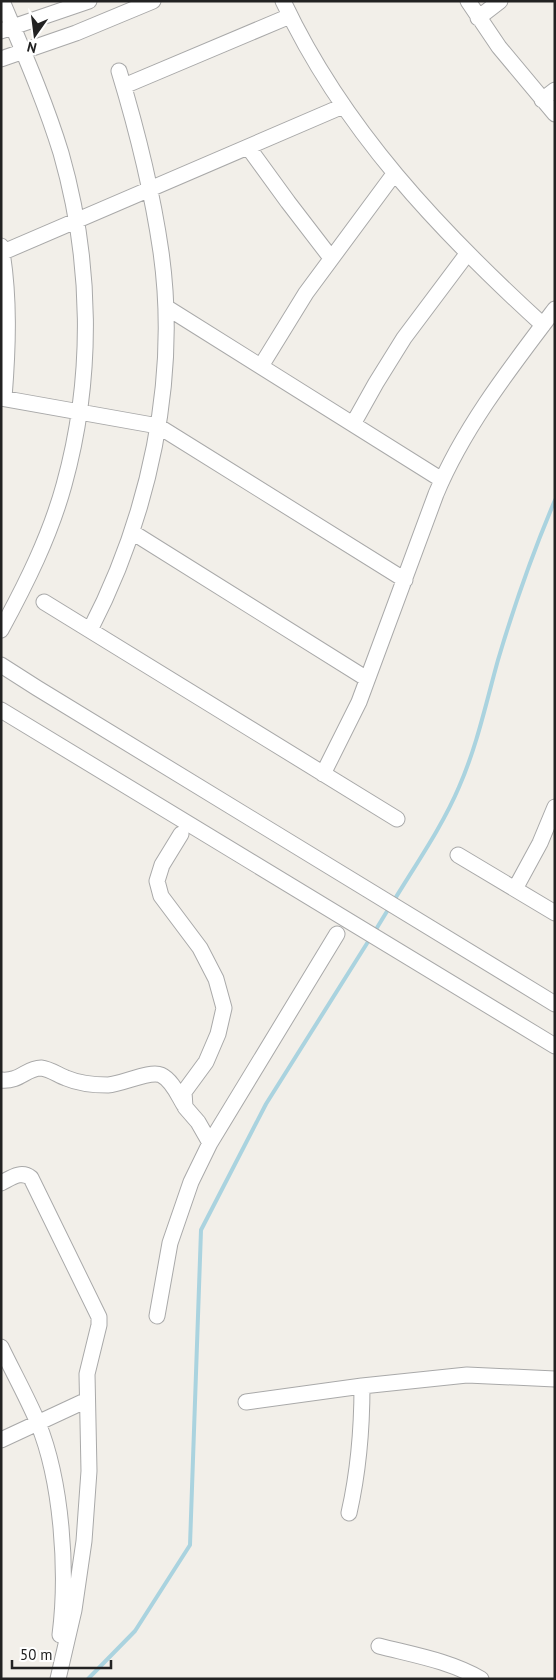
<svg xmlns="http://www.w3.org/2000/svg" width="556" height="1680" font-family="'PT Sans',sans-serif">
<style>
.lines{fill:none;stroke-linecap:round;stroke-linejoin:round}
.stream{stroke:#aad3df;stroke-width:4}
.minor-casing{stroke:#a9a9a9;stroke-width:17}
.minor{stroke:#fff;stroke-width:15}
</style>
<rect width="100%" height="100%" fill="#f2efe9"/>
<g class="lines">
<path class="stream" d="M 393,902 C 416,864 442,827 459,787 C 477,746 486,703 498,660 C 514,606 533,552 555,500
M 375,931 L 389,908
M 88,1679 L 135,1631 L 190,1545 L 201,1230 L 266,1104 L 371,937"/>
<g class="minor-casing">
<path id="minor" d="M 283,1 C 343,129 440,231 543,325
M 468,1 L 499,47 L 555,114
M 478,18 L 500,1
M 1,31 L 89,1
M 1,59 L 76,33 L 153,1
M 124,86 L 290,16
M 542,100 L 555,90
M 248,147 L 288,202 L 331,258
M 1,246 C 10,296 8,348 4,398
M 1,253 L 343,106
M 166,307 L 442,480
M 261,366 L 306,293 L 394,174
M 1,398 L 158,426 L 405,580
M 353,424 L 376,383 L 404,338 L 467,254
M 132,532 L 367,679
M 44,602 L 397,819
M 1,630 C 26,584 50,536 64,485 C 94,377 92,261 61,153 C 45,101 23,51 2,1
M 90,630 C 149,516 179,380 161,252 C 152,190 137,130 119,71
M 1,665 L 37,688 L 555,1004
M 1,710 L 555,1046
M 323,774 L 359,702 L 436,494 C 464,427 511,367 555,309
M 181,834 L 162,865 L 157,881 L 161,896 L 200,948 L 216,979 L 224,1008 L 218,1034 L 206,1062 L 184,1092 L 185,1107 L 198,1122 L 210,1143
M 458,855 L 555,913
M 515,889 L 540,843 L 555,807
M 1,1080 C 20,1082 26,1068 41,1068 C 50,1069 58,1075 66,1078 C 80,1084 94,1085 108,1085 C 123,1084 150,1070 161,1075 C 172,1080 178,1095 184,1105
M 1,1183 C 11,1178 21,1170 31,1178 L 99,1317 L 99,1325 L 87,1374 L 89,1471 L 84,1541 L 74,1610 L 58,1679
M 157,1316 L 170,1243 L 191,1182 L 210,1143 L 337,934
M 1,1347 C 13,1372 27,1397 38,1423 C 62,1482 68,1572 60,1635
M 246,1402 L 362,1386 L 467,1375 L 555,1379
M 1,1440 L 87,1400
M 349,1513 C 359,1469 362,1431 362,1386
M 379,1646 C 414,1655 450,1661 481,1679"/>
</g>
<use href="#minor" class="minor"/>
</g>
<rect width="556" height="1680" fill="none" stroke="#222222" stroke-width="5"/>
<g transform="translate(35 35) rotate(194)" stroke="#ffffff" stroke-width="4" paint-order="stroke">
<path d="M0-4L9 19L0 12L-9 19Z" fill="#222222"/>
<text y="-8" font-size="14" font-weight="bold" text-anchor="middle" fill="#222222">N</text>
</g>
<path d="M12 1660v8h99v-8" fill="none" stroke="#222222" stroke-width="2.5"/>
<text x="20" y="1660" font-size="15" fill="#222222" stroke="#ffffff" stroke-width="4" paint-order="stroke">50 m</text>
</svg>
